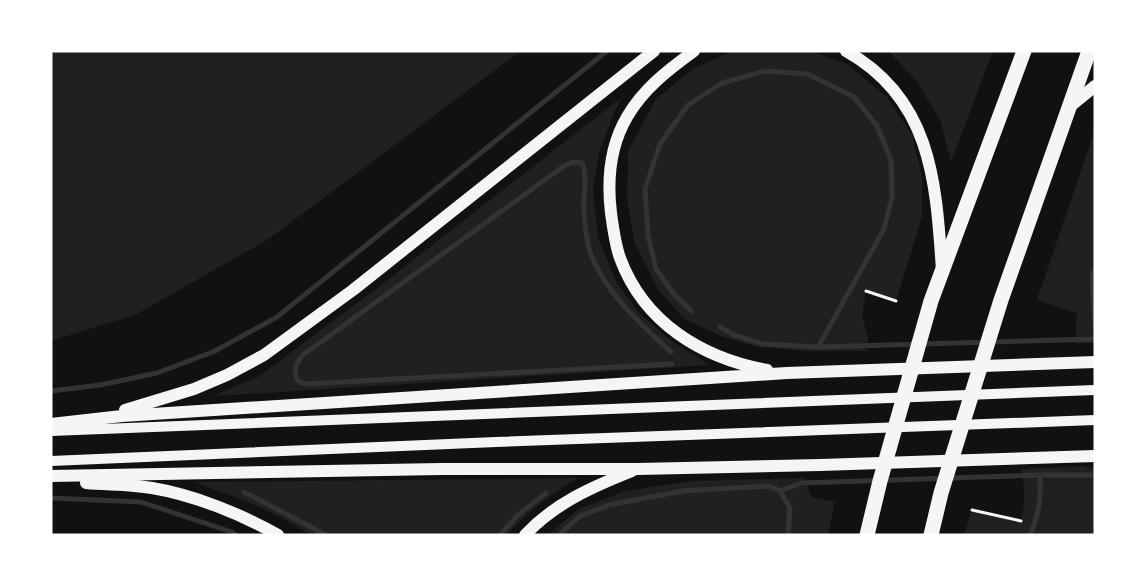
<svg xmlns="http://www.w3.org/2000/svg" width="1146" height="586" font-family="Roboto,sans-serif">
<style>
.green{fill:#202020}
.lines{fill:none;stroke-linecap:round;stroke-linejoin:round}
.stream{stroke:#333;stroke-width:5}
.path{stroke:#f5f5f5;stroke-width:3}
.secondary{stroke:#f5f5f5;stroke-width:10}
.primary{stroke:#f5f5f5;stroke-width:12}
.motorway{stroke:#f5f5f5;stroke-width:15}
</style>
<rect width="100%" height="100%" fill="#111"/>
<path class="green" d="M 51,51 L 521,51 L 267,240 L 137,314 L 51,341 Z
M 733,51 L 810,51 L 847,64 L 887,97 L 912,135 L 922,176 L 922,217 L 896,301 L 866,291 L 862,315 L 868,338 L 867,351 L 809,351 L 758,347 L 721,336 L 684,319 L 657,288 L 635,244 L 627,200 L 628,151 L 656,99 L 694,68 Z
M 888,51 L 993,51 L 951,162 L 940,120 L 916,80 Z
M 622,97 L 613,115 L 599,153 L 593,188 L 598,238 L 617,283 L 639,313 L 674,343 L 710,365 L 212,396 L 258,377 L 372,292 Z
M 1095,129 L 1095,343 L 1075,343 L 1077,313 L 1037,300 Z
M 1083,466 L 1095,468 L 1095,535 L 964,535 L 972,510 L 1021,521 C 1026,500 1025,489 1021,469 Z
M 578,478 C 552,494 527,511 507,535 L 310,535 C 274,510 234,497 194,482 Z
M 805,478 L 811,497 L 835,502 L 828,535 L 547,535 L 579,509 L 625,491 L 691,481 Z"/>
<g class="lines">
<path class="stream" d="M 1095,269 L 1092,277 L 1095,326
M 691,311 L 673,293 L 656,269 L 648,235 L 645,189 L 660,144 L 688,105 L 722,83 L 765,71 L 807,74 L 854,97 L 877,126 L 891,160 L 892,197 L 884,229 L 818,347
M 720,327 L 734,335 L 764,344 L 818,347 L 1095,339
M 671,352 C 640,324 607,294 591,255 C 587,243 585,226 584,213 C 582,196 589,179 582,163 L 573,162 L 564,166 L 303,355 C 296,363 293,369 297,380 L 305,384 L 672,364
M 51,391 L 100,385 L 157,373 L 215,351 L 277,317 L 607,51
M 780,491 L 790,508 L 788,535
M 244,492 L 326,535
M 51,498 L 141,502 L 232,532 L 236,535
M 500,535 L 518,515 L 546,493
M 559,535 L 580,516 L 609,505 L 683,491 L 769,486 L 780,491 L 802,483 L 1040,475 L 1095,475
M 1030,535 C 1039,515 1041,497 1040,475"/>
<path class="path" d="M 866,291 L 896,301
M 972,510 L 1021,521"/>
<path class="secondary" d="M 51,431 L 1095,390
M 51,461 L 496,442 L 1095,420"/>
<path class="primary" d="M 694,51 C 668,70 643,89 627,117 C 610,146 607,180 611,213 C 613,228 615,244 620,258 C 644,323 702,358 767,370
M 846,51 C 932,99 936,183 942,270
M 1068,108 L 1095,86
M 125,410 L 194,389 L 227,375 L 264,355 L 353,290 L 654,51
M 51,424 L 122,416 L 787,373 L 1095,362
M 51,476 L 441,469 L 638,469 L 820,465 L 1095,456
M 86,483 C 108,485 130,484 152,488 C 194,495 241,514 278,535
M 525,535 C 555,503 592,487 632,471"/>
<path class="motorway" d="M 867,535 L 880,481 L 931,301 L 1024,51
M 931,535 L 941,493 L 1001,300 L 1089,51"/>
</g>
<rect width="1146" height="586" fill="none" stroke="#ffffff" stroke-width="105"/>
</svg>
